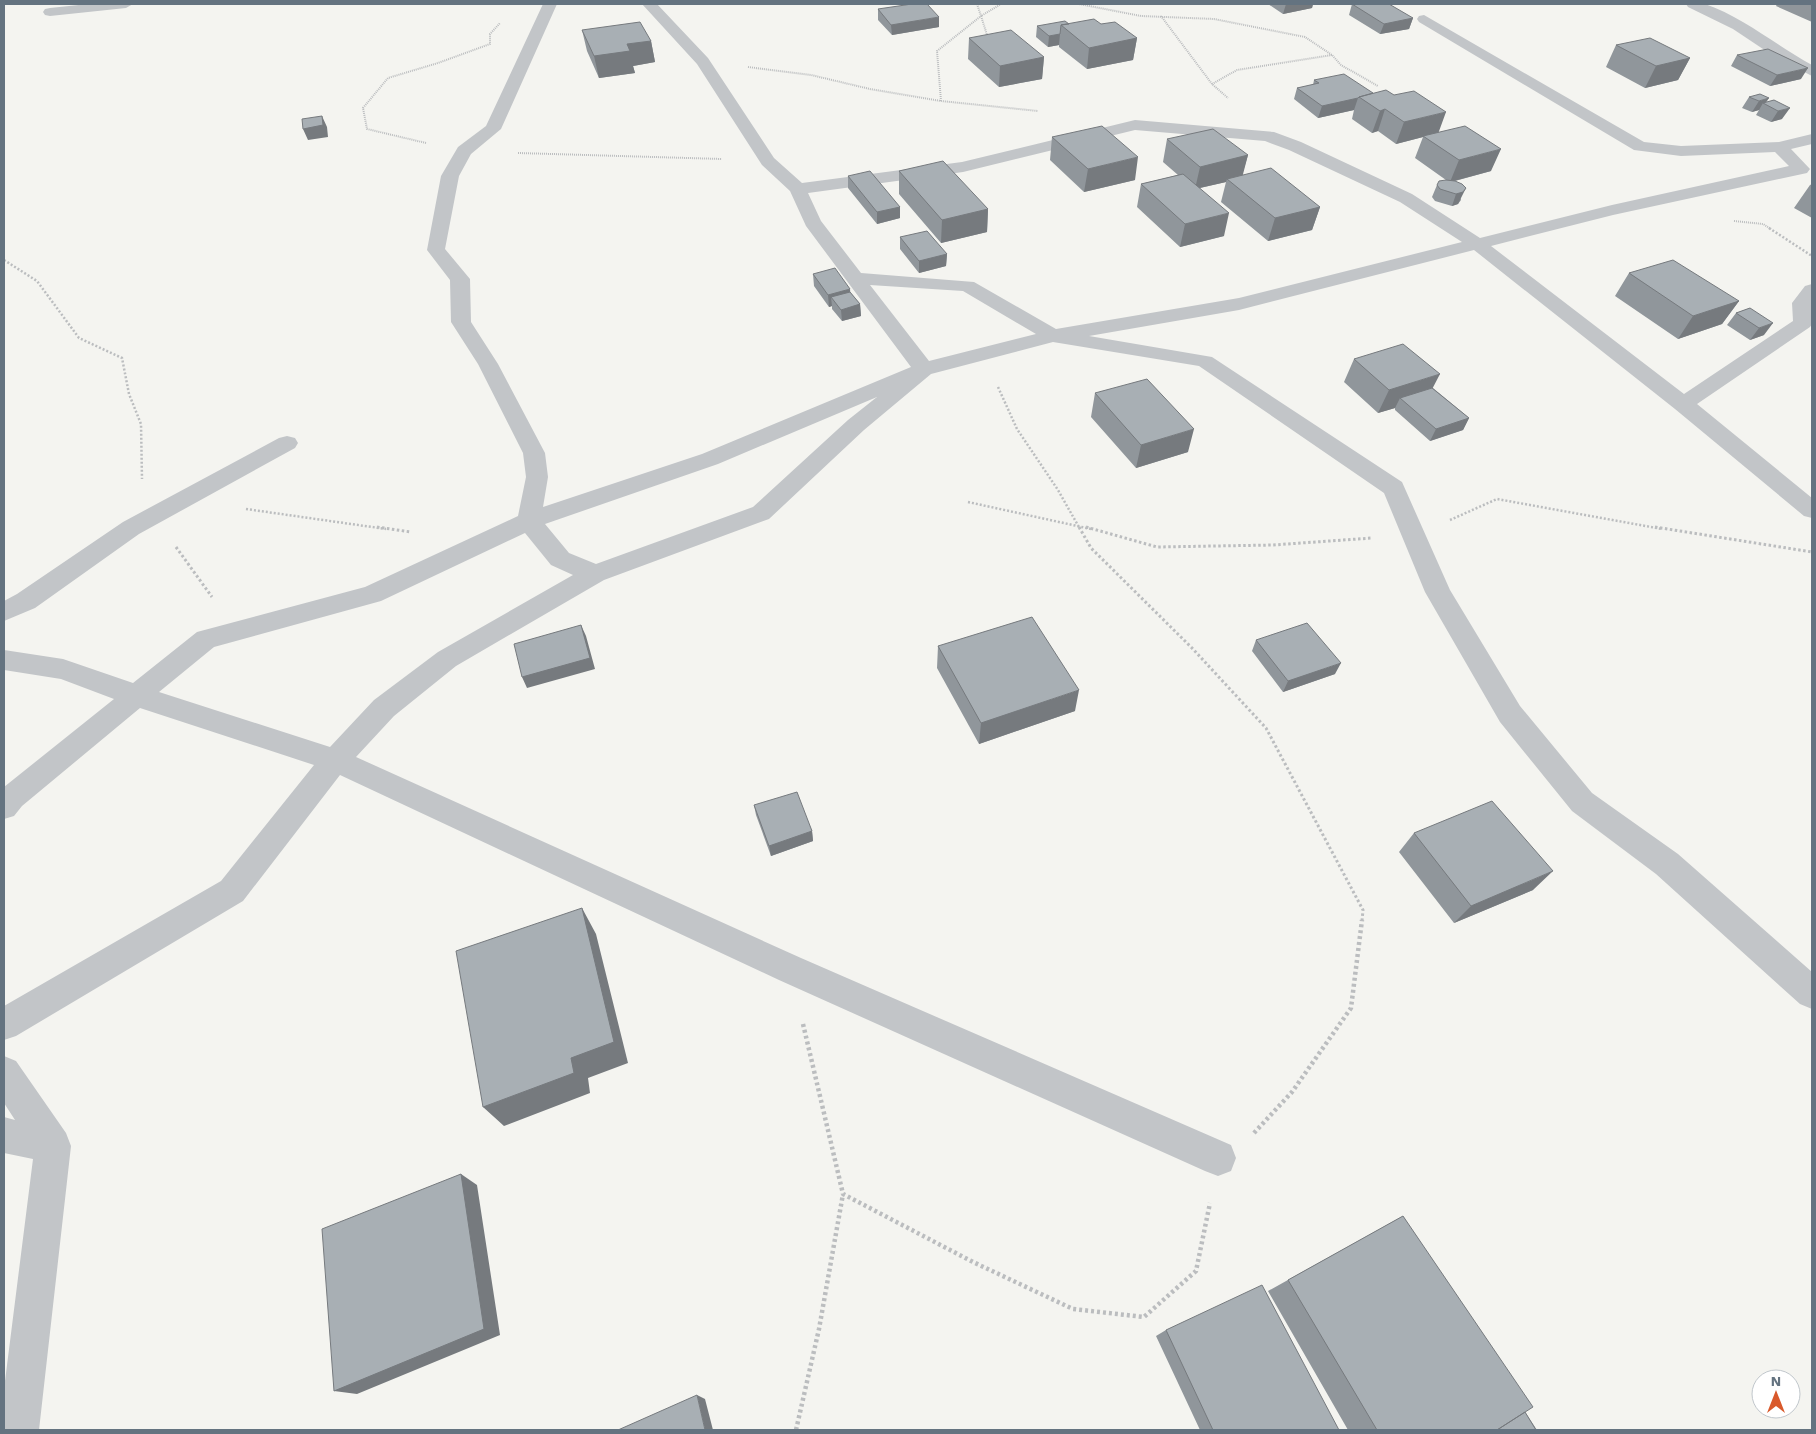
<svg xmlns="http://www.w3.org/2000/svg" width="1816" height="1434" font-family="'Work Sans',sans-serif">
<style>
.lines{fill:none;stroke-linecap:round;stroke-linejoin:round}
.path-far3{stroke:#bbbdbf;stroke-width:2;stroke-dasharray:1 1;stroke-linecap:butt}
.path-far2{stroke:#bbbdbf;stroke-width:2.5;stroke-dasharray:2 2;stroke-linecap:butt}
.path-far1{stroke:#bbbdbf;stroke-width:3;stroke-dasharray:2.5 2.5;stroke-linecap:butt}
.path{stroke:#bbbdbf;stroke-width:4.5;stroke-dasharray:3 3;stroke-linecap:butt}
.minor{fill:#c2c5c8;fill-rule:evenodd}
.wall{fill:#90969b}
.shaded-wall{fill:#767a7e}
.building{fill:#a8afb4;stroke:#767a7e}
</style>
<rect width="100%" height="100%" fill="#f4f4f0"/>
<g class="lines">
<path class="path-far3" d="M 1079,4 L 1141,16 L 1214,19 L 1305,37 L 1332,55 L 1341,65 L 1378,86
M 1161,16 L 1212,84 L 1228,98
M 988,38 L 981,16 L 1001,4
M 748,67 L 811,75 L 870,89 L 941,101 L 1038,111
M 1212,84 L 1237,70 L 1332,55
M 941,101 L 937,51 L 981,16 L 977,4
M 426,143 L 367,129 L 363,108 L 388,78 L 438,63 L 490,44 L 490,34 L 500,23
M 518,153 L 722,159
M 1734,221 L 1763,224 L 1771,229"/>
<path class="path-far2" d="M 1769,228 L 1812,256
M 4,260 L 37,281 L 79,338 L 122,358 L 129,394 L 141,424 L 142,479
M 998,387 L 1017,429 L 1058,490 L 1080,529
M 968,502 L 1091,529
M 246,509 L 386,529
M 1450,520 L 1497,499 L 1662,529"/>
<path class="path-far1" d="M 377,527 L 411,532
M 1079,527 L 1091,548 L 1192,648 L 1266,728 L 1363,910 L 1362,921
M 1086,527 L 1157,547 L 1273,545 L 1372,538
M 1655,527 L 1812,552
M 176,547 L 212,597"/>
<path class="path" d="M 803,1024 L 843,1194 L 973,1262 L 1073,1309 L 1144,1317 L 1196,1271 L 1210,1203
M 1254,1133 L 1292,1092 L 1351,1008 L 1362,920
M 796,1430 L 819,1329 L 843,1194"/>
<path class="minor" d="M 88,4 L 133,4 L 126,8 L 50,16 L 45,15 L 43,12 L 45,9 L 50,8 Z
M 543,4 L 557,4 L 501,129 L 471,154 L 459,176 L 445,249 L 470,279 L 471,322 L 498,364 L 545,453 L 548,477 L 543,507 L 702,454 L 911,367 L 806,226 L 790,191 L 762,165 L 697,64 L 642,4 L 657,4 L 708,58 L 774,158 L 802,183 L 962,162 L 1135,120 L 1274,132 L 1301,142 L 1412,194 L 1480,238 L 1612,205 L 1789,166 L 1775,152 L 1681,156 L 1634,150 L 1419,22 L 1417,19 L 1419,16 L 1424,15 L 1644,142 L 1681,146 L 1779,142 L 1812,134 L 1812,144 L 1791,149 L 1810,169 L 1807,173 L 1613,215 L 1491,246 L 1684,394 L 1793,321 L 1792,303 L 1805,286 L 1812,284 L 1812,324 L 1810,327 L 1697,404 L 1812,498 L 1812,518 L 1804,516 L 1675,409 L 1474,250 L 1239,310 L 1089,336 L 1212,357 L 1402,482 L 1450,590 L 1520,706 L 1592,793 L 1678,854 L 1812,972 L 1812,1009 L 1800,1004 L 1656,874 L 1572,811 L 1500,722 L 1425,592 L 1384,493 L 1199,366 L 1053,342 L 931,374 L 864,430 L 769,519 L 604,580 L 456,666 L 394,716 L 356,757 L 801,958 L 1231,1145 L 1236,1158 L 1231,1171 L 1218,1176 L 1205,1171 L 779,980 L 340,775 L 243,901 L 16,1036 L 4,1040 L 4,1006 L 221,881 L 314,765 L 140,708 L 22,806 L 14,816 L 4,819 L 4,787 L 114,699 L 61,679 L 4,670 L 4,650 L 63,659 L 133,683 L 197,632 L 365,587 L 518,516 L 526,477 L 523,453 L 478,364 L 451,322 L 450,280 L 427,250 L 441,176 L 458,147 L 486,126 ZM 1135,130 L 1265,141 L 1289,150 L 1400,202 L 1462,242 L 1239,298 L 1056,329 L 974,282 L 861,273 L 821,221 L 808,193 L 963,172 ZM 870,285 L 963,291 L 1036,334 L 929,361 ZM 877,397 L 848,420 L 753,507 L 596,564 L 569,553 L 545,524 L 718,464 ZM 525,533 L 551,565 L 573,575 L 438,652 L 374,700 L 330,747 L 159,692 L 214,647 L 381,601 Z
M 1686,4 C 1692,4 1700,3 1705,4 C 1743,17 1777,46 1812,65 L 1812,76 L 1775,57 L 1733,29 L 1688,7 Z
M 287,436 L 295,438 L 298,443 L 295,448 L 139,534 L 35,608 L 4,621 L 4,601 L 17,594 L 123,522 L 279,438 Z
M 4,1056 L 16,1061 L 66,1133 L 71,1146 L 39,1430 L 4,1430 L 4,1389 L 33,1159 L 4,1153 L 4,1117 L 15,1120 L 4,1103 Z"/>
</g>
<path class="wall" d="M 1268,4 L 1313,4 L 1312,8 L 1283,14 Z
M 1352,4 L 1413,18 L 1409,29 L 1380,34 L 1349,15 Z
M 1777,4 L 1812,4 L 1812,22 L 1776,6 Z
M 878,9 L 939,27 L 892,35 L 878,20 Z
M 1069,24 L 1101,24 L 1137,38 L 1133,60 L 1087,69 L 1059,47 L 1059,45 L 1048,47 L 1036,37 L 1037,26 Z
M 582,30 L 651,41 L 655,62 L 633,66 L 635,73 L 599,78 L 587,51 Z
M 969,38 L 1044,57 L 1042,79 L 999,87 L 968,59 Z
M 1616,45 L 1690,58 L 1678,80 L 1645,88 L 1606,67 Z
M 1737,55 L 1801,79 L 1770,86 L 1731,66 Z
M 1314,80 L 1373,93 L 1438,132 L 1491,171 L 1455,181 L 1461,200 L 1458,204 L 1452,206 L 1435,201 L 1432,197 L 1437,185 L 1446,180 L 1415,158 L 1423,137 L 1396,144 L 1378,131 L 1372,133 L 1352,119 L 1354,110 L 1318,118 L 1294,99 L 1297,88 L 1313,85 Z
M 1749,97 L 1766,103 L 1774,100 L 1782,119 L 1771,122 L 1756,115 L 1759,110 L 1752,112 L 1742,108 Z
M 1052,137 L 1135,180 L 1084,192 L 1050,160 Z
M 1167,139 L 1248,155 L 1242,175 L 1320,207 L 1312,230 L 1268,241 L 1221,202 L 1226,182 L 1200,188 L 1224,236 L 1180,247 L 1137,207 L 1141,184 L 1178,175 L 1163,162 Z
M 899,171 L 988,209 L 987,232 L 941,243 L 899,194 Z
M 848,176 L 900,207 L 900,218 L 877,224 L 848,188 Z
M 1812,184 L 1812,218 L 1794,208 L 1810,185 Z
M 900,237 L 947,254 L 946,266 L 919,273 L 900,249 Z
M 1629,273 L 1739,301 L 1722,324 L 1678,339 L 1615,296 Z
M 813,274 L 850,292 L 860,304 L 861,316 L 842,321 L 832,309 L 832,306 L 829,307 L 814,286 Z
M 1750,308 L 1764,335 L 1750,340 L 1727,325 L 1736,313 Z
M 1354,359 L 1433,388 L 1469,418 L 1463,430 L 1430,441 L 1395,410 L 1395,408 L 1378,413 L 1344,382 Z
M 1095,393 L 1188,452 L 1136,468 L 1091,417 Z
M 1256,640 L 1335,674 L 1283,692 L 1252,651 Z
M 938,646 L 1075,711 L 979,744 L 937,668 Z
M 754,805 L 812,831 L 813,841 L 771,856 L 756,815 Z
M 1414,833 L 1533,890 L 1454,923 L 1399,852 Z
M 1403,1216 L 1525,1412 L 1537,1430 L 1348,1430 L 1268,1291 Z
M 1166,1330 L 1339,1430 L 1200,1430 L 1156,1336 Z"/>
<path class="shaded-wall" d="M 1286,4 L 1313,4 L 1312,8 L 1283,14 Z
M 939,17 L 939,27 L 892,35 L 891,25 Z
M 1413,18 L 1409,29 L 1380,34 L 1384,24 Z
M 1060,34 L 1059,45 L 1048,47 L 1049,36 Z
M 1137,38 L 1133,60 L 1087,69 L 1089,48 Z
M 651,41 L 655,62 L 633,66 L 635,73 L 599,78 L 594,56 L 627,44 Z
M 1044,57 L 1042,79 L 999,87 L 1000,66 Z
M 1690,58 L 1678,80 L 1645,88 L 1656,66 Z
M 1808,68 L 1801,79 L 1770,86 L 1777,75 Z
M 1358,98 L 1354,110 L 1318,118 L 1322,106 Z
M 1769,98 L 1765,104 L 1763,103 L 1759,110 L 1752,112 L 1759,101 Z
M 1790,108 L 1782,119 L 1771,122 L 1778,111 Z
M 1385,109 L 1378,131 L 1372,133 L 1380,111 Z
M 1446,112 L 1438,134 L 1423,136 L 1423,137 L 1396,144 L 1404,122 Z
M 322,116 L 327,127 L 328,137 L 308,140 L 303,129 Z
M 1501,149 L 1491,171 L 1450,182 L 1459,160 Z
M 1248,155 L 1242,178 L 1227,179 L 1226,182 L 1195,189 L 1200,167 Z
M 1138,157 L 1135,180 L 1084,192 L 1088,169 Z
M 1466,188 L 1458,204 L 1452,206 L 1456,194 Z
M 900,207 L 900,218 L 877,224 L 877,212 Z
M 1320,207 L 1312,230 L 1268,241 L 1275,218 Z
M 988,209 L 987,232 L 941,243 L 942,220 Z
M 1229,213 L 1224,236 L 1180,247 L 1185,224 Z
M 947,254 L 946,266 L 919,273 L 919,261 Z
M 850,289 L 851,301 L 831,297 L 832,306 L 829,307 L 828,295 Z
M 1739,301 L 1722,324 L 1678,339 L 1693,316 Z
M 860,304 L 861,316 L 842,321 L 841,310 Z
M 1773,323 L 1764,335 L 1750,340 L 1759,328 Z
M 1440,374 L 1428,397 L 1400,398 L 1395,408 L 1378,413 L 1389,390 Z
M 1469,418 L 1463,430 L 1430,441 L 1436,429 Z
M 1194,429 L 1188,452 L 1136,468 L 1141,445 Z
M 581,625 L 586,636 L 595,669 L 527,688 L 522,677 Z
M 1341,663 L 1335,674 L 1283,692 L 1288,681 Z
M 1079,690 L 1075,711 L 979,744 L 981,723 Z
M 812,831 L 813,841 L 771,856 L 769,846 Z
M 1553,871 L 1533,890 L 1454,923 L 1471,906 Z
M 582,908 L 596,934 L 628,1063 L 588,1078 L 590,1093 L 504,1126 L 483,1107 L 571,1058 Z
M 461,1174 L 477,1185 L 500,1335 L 357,1394 L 334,1391 Z
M 697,1395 L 705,1399 L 713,1430 L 705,1430 Z"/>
<path class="building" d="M 912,4 L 927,4 L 939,17 L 891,25 L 878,9 Z
M 1352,4 L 1389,4 L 1413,18 L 1384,24 Z
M 1094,19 L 1101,24 L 1115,22 L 1137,38 L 1089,48 L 1061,25 Z
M 1065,21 L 1069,24 L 1061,25 L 1060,34 L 1049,36 L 1037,26 Z
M 640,22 L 651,41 L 627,44 L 630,51 L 594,56 L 582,30 Z
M 1011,30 L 1044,57 L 1000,66 L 969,38 Z
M 1650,38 L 1690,58 L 1656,66 L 1616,45 Z
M 1768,49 L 1808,68 L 1777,75 L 1737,55 Z
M 1344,74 L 1373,93 L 1359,97 L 1358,98 L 1322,106 L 1297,88 L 1319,83 L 1314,80 Z
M 1386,90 L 1394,95 L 1414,91 L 1446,112 L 1404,122 L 1385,109 L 1380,111 L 1359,97 Z
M 1760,94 L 1769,98 L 1759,101 L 1749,97 Z
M 1774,100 L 1790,108 L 1778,111 L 1763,103 Z
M 322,116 L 323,125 L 303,129 L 302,119 Z
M 1102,126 L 1138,157 L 1088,169 L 1052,137 Z
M 1465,126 L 1501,149 L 1459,160 L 1423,136 Z
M 1213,129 L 1248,155 L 1200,167 L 1167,139 Z
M 943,161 L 988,209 L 942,220 L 899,171 Z
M 1271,168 L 1320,207 L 1275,218 L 1227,179 Z
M 870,171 L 900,207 L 877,212 L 848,176 Z
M 1183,174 L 1229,213 L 1185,224 L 1141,184 Z
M 1446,180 L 1455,181 L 1462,184 L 1466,188 L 1463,192 L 1456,194 L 1440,189 L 1437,185 L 1439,181 Z
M 927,231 L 947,254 L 919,261 L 900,237 Z
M 1673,260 L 1739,301 L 1693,316 L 1629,273 Z
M 835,268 L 850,289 L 828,295 L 813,274 Z
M 850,292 L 860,304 L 841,310 L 831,297 Z
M 1750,308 L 1773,323 L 1759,328 L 1736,313 Z
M 1403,344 L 1440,374 L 1389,390 L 1354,359 Z
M 1147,379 L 1194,429 L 1141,445 L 1095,393 Z
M 1432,388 L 1469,418 L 1436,429 L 1400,398 Z
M 1032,617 L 1079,690 L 981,723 L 938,646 Z
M 1307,623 L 1341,663 L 1288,681 L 1256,640 Z
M 581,625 L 590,658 L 522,677 L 514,644 Z
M 797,792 L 812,831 L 769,846 L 754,805 Z
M 1492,801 L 1553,871 L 1471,906 L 1414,833 Z
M 582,908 L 614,1042 L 571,1058 L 574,1073 L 483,1107 L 456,951 Z
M 461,1174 L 484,1329 L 334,1391 L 322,1229 Z
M 1403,1216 L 1533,1407 L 1497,1430 L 1377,1430 L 1288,1280 Z
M 1262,1285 L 1339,1430 L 1213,1430 L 1166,1330 Z
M 697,1395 L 705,1430 L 618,1430 Z
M 1525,1412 L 1536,1430 L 1497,1430 Z"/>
<rect width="1816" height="1434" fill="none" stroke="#647380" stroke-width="10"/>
<g transform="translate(1776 1394)"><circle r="24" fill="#ffffff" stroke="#c1c7cc"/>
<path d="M0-4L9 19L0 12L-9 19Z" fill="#d9592b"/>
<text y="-8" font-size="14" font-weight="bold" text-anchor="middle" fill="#647380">N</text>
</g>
</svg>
